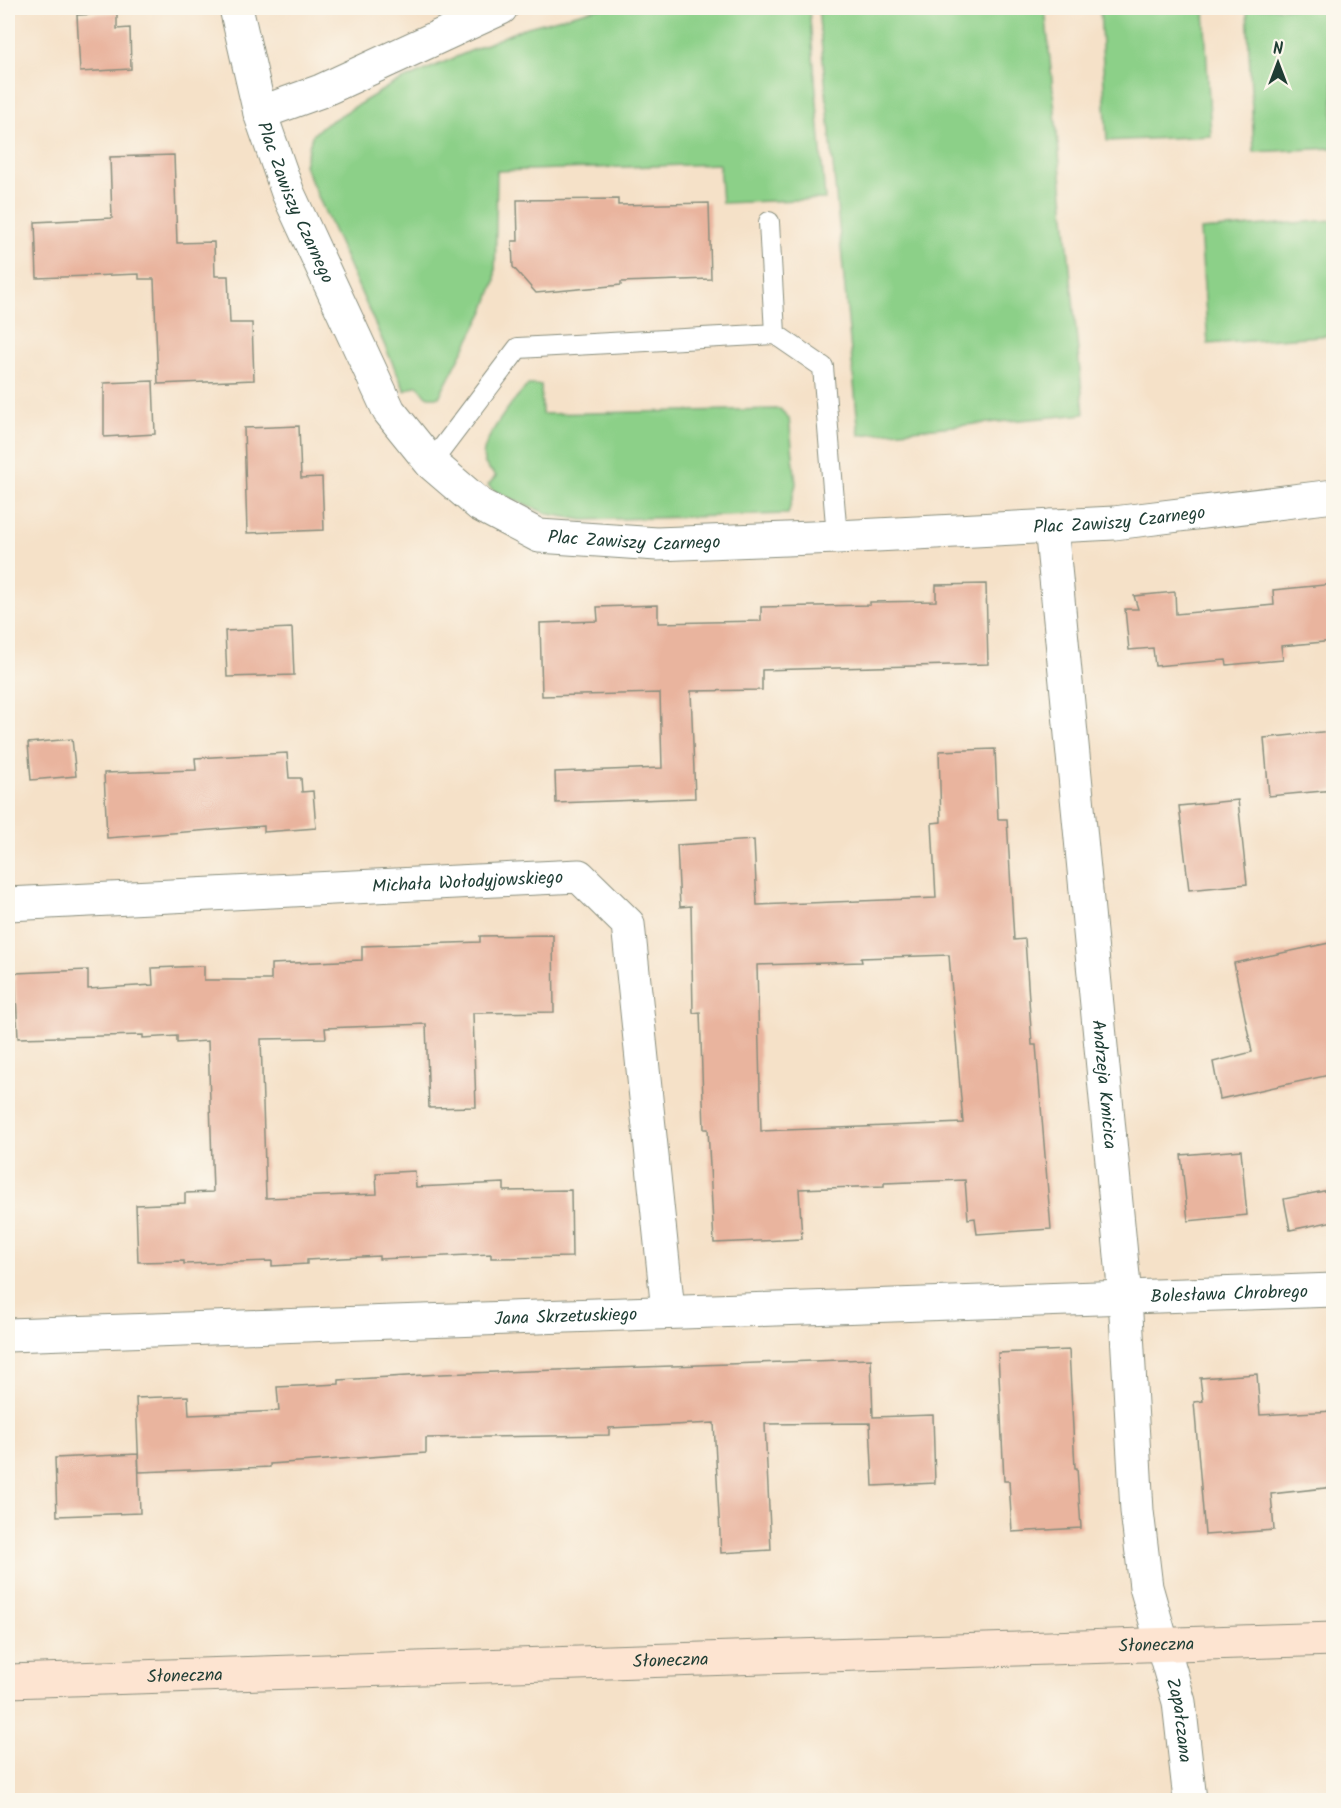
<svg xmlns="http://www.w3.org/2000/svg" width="1341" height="1808" font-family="Kalam,sans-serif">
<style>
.green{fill:#8cd088;stroke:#56865e;stroke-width:1.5}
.building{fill:#e9b49e;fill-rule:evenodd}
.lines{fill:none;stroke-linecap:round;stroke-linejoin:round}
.lane-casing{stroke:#8a8f7e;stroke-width:22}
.street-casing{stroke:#8a8f7e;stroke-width:35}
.secondary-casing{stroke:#8a8f7e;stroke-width:35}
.lane{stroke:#fff;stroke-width:20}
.street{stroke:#fff;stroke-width:33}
.secondary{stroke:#fde4d1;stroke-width:33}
.labels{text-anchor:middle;stroke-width:4.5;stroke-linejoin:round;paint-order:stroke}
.street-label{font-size:18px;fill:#1f3d34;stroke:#fbf7ec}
</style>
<rect width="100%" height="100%" fill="#fbf7ec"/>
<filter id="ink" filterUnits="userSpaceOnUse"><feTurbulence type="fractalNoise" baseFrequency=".0167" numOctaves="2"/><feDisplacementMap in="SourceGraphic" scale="12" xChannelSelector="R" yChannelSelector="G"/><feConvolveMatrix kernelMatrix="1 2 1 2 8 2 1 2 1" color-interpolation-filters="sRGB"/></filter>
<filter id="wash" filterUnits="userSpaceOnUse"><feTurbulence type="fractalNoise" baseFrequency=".008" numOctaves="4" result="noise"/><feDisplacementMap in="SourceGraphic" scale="24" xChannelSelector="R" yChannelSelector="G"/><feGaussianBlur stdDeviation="1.35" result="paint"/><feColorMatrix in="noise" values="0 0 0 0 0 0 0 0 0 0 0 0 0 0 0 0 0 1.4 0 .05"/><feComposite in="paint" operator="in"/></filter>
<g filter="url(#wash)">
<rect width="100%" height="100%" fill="#f5e1c8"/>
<path class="green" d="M 599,8 L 809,8 L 825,199 L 722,203 L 719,164 L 497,171 L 495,281 L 485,309 L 439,397 L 428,397 L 417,385 L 405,391 L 304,165 L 312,136 L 321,127 L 391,85 L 524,28 Z
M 818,8 L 1045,8 L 1084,414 L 859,435 Z
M 1100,8 L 1204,8 L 1211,136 L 1107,141 Z
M 1247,8 L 1333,8 L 1333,148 L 1254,152 Z
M 1333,220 L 1333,335 L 1208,344 L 1200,230 Z
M 528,385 L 541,385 L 542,414 L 780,409 L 789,418 L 796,484 L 788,514 L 583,520 L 548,514 L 494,491 L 488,485 L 496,476 C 492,472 485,466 484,461 C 478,443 515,398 528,385 Z"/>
<g id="blocks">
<path class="building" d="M 117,13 L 117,29 L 130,28 L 131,69 L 80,72 L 77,15 Z
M 174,155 L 177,243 L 214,242 L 215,276 L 228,276 L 230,323 L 252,323 L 254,380 L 158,384 L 154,279 L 139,279 L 139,274 L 37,278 L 35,222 L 112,218 L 110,157 Z
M 618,199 L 618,205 L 709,203 L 711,279 L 621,282 L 621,285 L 536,293 L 513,267 L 512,241 L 518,241 L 517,200 Z
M 153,381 L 155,434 L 104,437 L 104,383 Z
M 299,426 L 301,478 L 322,477 L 324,530 L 247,533 L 244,428 Z
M 986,584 L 988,664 L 762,670 L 762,690 L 691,691 L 695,798 L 556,803 L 555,772 L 662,768 L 660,693 L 542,696 L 540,623 L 598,621 L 597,607 L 658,605 L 658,623 L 761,621 L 761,607 L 870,605 L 870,602 L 936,601 L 936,585 Z
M 1334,584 L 1334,641 L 1281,646 L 1283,660 L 1227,665 L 1226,660 L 1155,666 L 1153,648 L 1129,650 L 1125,609 L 1138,609 L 1134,596 L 1175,592 L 1176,614 L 1274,605 L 1273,590 Z
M 292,628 L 294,675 L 227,677 L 225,631 Z
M 1331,731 L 1334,790 L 1269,796 L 1264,738 Z
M 72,739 L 76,776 L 31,780 L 28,743 Z
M 995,749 L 998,819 L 1007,819 L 1014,940 L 1025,939 L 1032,1045 L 1036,1045 L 1051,1229 L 977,1234 L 975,1218 L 968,1219 L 965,1180 L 884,1183 L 884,1186 L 799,1189 L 802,1239 L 714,1243 L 708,1129 L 704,1129 L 700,1012 L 693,1013 L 691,906 L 680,907 L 677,845 L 754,840 L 757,905 L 936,898 L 932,823 L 941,822 L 939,751 ZM 949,955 L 963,1123 L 761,1131 L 757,965 L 862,962 L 861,958 Z
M 287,753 L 289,778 L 301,778 L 302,792 L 313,791 L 316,828 L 264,832 L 264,826 L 107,838 L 104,773 L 196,770 L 195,758 Z
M 1238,800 L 1247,884 L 1189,890 L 1179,806 Z
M 553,935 L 554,1012 L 473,1013 L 476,1107 L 429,1108 L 426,1024 L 325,1028 L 326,1038 L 261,1039 L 266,1198 L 377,1194 L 376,1173 L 415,1171 L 416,1187 L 504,1183 L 504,1191 L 571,1190 L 572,1257 L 491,1258 L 491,1254 L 379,1259 L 379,1256 L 307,1260 L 307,1264 L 272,1266 L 272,1261 L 184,1264 L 184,1261 L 138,1262 L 136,1205 L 185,1203 L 185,1193 L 213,1192 L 208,1041 L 177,1043 L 177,1036 L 143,1038 L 143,1035 L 18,1038 L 15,973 L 88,970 L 88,989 L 153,985 L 152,968 L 204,966 L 204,980 L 271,980 L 271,964 L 362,960 L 362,946 L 480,942 L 480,936 Z
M 1334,942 L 1334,1074 L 1220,1099 L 1213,1062 L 1252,1052 L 1234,963 Z
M 1241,1150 L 1247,1215 L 1188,1221 L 1181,1155 Z
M 1334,1189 L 1334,1221 L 1290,1230 L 1284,1199 Z
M 1069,1350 L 1075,1468 L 1077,1468 L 1081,1528 L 1012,1532 L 1009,1481 L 1004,1481 L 998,1353 Z
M 871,1359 L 873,1417 L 933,1415 L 935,1483 L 873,1486 L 870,1423 L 765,1424 L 771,1550 L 721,1553 L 714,1423 L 609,1428 L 609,1435 L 426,1438 L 426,1453 L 270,1464 L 270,1467 L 139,1472 L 136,1398 L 188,1396 L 189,1415 L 279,1411 L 277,1387 L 339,1384 L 339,1380 L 441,1374 Z
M 1257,1374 L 1260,1415 L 1334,1411 L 1334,1487 L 1271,1494 L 1274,1530 L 1205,1535 L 1194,1402 L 1203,1401 L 1200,1378 Z
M 138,1454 L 140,1513 L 57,1516 L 55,1458 Z"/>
</g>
</g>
<g filter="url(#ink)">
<use href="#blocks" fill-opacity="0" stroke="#8a8f7e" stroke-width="1.5"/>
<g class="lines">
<g class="lane-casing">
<path id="lane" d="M 769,222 L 775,334
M 431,463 L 518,348 L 775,334 L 823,367 L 837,537"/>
</g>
<g class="street-casing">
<g id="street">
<path id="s1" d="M 236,8 L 260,113 L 288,193 L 389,411 L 431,463 L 480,505 L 539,536 L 657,544 L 837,537 L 1114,523 L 1334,496"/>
<path d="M 260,113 L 321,91 L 501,8"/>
<path id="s2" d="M 1051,526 L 1125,1297 L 1137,1511 L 1146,1587 L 1179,1702 L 1190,1800"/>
<path id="s3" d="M 8,904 L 579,876 L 628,924 L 668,1311"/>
<path id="s4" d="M 8,1335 L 1334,1290"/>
</g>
</g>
<g class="secondary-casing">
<g id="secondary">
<path id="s5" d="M 8,1681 L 1334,1639"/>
</g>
</g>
<use href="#lane" class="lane"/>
<use href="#street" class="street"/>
<use href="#secondary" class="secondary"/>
</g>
</g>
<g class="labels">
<g class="street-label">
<text dy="6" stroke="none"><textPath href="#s1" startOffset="204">Plac Zawiszy Czarnego</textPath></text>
<text dy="6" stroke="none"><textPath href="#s1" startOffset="1212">Plac Zawiszy Czarnego</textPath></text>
<text dy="6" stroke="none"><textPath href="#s1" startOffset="726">Plac Zawiszy Czarnego</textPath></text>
<text dy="6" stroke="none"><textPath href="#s3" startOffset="460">Michała Wołodyjowskiego</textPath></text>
<text dy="6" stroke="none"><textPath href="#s2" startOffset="561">Andrzeja Kmicica</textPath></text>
<text dy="6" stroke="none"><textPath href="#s4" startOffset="1222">Bolesława Chrobrego</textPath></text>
<text dy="6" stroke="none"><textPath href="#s4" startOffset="558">Jana Skrzetuskiego</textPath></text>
<text dy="6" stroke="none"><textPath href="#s5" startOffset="1149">Słoneczna</textPath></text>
<text dy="6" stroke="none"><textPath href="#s5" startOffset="663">Słoneczna</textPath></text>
<text dy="6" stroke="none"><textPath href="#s5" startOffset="177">Słoneczna</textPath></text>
<text dy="6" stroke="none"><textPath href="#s2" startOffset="1203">Zapałczana</textPath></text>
</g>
</g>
<rect width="1341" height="1808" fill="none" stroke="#fbf7ec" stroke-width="30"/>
<g transform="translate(1278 63)" stroke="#fbf7ec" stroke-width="4.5" paint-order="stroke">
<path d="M0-4.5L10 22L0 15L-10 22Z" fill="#1f3d34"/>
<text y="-9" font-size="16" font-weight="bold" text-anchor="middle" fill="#1f3d34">N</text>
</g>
</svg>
